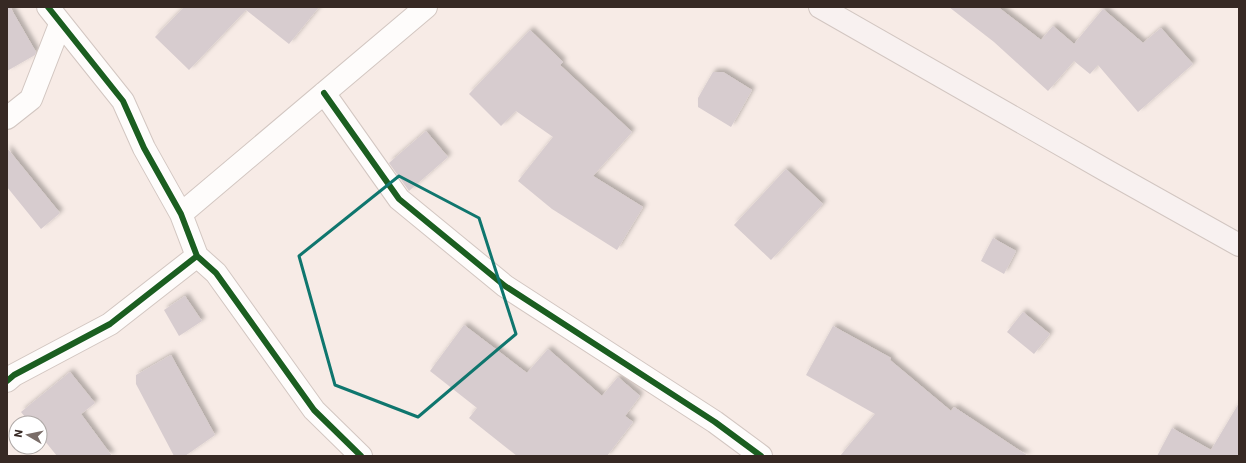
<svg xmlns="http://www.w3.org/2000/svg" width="1246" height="463" font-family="'IBM Plex Sans',sans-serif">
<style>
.building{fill:#d7cccf;filter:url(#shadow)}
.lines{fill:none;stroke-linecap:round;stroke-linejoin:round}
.street-casing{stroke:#d2c6c1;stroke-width:24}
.secondary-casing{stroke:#d2c6c1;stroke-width:24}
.street{stroke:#fefcfb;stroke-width:22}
.secondary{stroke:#f8f1f0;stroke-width:22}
.cycleway-casing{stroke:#fff;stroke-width:8}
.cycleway{stroke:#1b5e20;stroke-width:6}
.marked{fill:none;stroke:#0f766e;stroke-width:3;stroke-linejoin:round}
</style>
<defs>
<filter id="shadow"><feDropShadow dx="3.5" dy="-3.5" stdDeviation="2" flood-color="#0004"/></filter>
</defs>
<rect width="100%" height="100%" fill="#f7ebe6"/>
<path class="building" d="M 7,7 L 10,7 L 36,52 L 35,55 L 7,71 Z
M 184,7 L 319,7 L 289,44 L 246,10 L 189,70 L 155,37 Z
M 949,7 L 998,7 L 1041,40 L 1053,26 L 1074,44 L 1103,9 L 1143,43 L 1161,28 L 1193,64 L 1138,112 L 1098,65 L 1090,74 L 1074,61 L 1048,91 L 994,42 Z
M 530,30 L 563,62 L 560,65 L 632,132 L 593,176 L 643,207 L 617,250 L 552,209 L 518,181 L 553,137 L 516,111 L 501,126 L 469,94 Z
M 713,72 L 723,72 L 752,90 L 731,127 L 698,107 L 698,98 Z
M 426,131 L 448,157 L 409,191 L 389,163 Z
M 7,148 L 60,213 L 41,229 L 7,187 Z
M 786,169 L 823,204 L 771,260 L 734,225 Z
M 993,238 L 1016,251 L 1004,274 L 981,261 Z
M 185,296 L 202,321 L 179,336 L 164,310 Z
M 1023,312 L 1050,334 L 1034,354 L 1007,332 Z
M 464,325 L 527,373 L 548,349 L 602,396 L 618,377 L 640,396 L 625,416 L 633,422 L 607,456 L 517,456 L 469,418 L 477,408 L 430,371 Z
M 833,326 L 891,358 L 890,360 L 951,411 L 954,407 L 1028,456 L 840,456 L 875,414 L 806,375 Z
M 171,355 L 215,435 L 185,456 L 174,456 L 136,384 L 136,375 Z
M 70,372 L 95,403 L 81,414 L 112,456 L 57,456 L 40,435 L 40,423 L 30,423 L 21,412 Z
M 1239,403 L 1239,456 L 1157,456 L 1172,428 L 1211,450 Z"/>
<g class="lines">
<g class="street-casing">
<path id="street" d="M 48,7 L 123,101 L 144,148 L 181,214 L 197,256 L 216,273 L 314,410 L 361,456
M 324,93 L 399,199 L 505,286 L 715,422 L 761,456
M 7,118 L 31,99 L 59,27 L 59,21
M 181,214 L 426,7
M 7,381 L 14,375 L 110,324 L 197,256"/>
</g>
<g class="secondary-casing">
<path id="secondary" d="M 820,7 L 1107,171 L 1239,245"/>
</g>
<use href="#street" class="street"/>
<use href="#secondary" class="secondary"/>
<g class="cycleway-casing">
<path id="cycleway" d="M 48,7 L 123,101 L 144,148 L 181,214 L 197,256 L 216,273 L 314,410 L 361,456
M 324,93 L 399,199 L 505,286 L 715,422 L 761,456
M 7,381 L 14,375 L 110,324 L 197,256"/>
</g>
<use href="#cycleway" class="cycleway"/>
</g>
<path class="marked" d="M 399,176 L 479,218 L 516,334 L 418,417 L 335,385 L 299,256 Z"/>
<rect width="1246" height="463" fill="none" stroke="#372924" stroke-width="16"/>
<g transform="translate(28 435) rotate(279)"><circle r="19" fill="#ffffff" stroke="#afa9a7"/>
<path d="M0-3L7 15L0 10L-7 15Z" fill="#7a6d68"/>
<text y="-6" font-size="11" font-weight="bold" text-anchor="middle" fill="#372924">N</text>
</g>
</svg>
